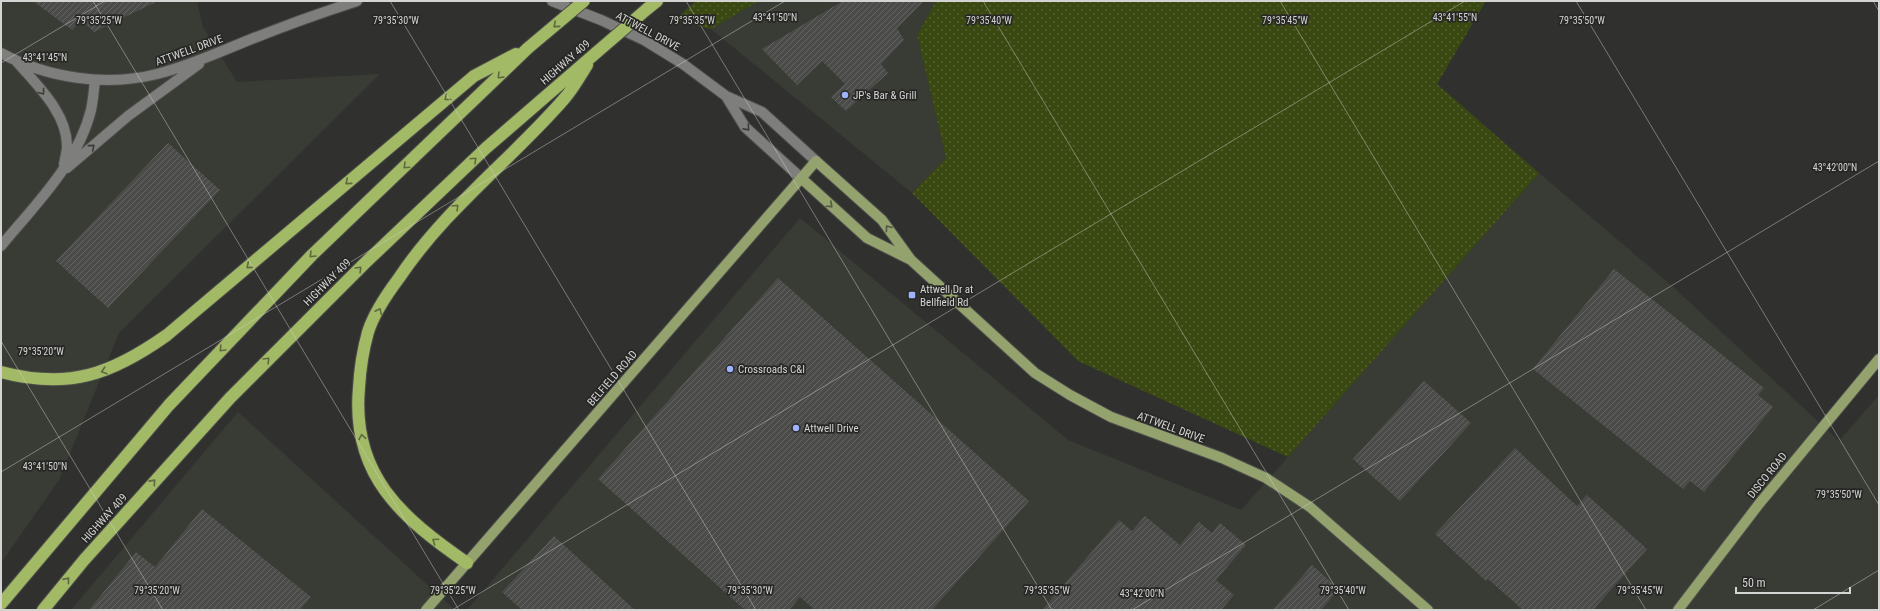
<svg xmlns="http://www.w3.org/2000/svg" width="1880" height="611" font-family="'Roboto Condensed',sans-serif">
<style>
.built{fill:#393c34}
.green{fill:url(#green-dots)}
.building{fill:url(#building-hatch)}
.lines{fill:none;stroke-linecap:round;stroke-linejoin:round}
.minor-casing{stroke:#4d4e4c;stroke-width:12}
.major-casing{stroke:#4d4e4c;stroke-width:12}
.highway-casing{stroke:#4d4e4c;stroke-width:14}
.minor{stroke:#7e7f7c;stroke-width:10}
.major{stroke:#94a26e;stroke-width:10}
.highway{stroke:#a2ba65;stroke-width:12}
.highway-bridge-casing{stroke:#4d4e4c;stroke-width:14;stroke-linecap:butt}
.highway-bridge{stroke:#a2ba65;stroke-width:12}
.oneway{stroke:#5e6942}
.oneway2{stroke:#3d3d3b}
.oneway3{stroke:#535842}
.ticks{fill:none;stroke:#d4d5d3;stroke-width:1;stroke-opacity:0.45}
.poi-dot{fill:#9fb3fd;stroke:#272725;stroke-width:1.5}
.labels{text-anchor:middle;stroke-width:3.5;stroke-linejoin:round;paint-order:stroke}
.street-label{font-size:11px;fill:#d4d5d3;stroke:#272725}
.poi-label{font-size:11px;fill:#d4d5d3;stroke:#272725;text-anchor:start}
.ticks-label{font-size:10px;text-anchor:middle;fill:#d4d5d3;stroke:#272725;stroke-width:3.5;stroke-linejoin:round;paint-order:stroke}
</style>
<defs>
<pattern id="green-dots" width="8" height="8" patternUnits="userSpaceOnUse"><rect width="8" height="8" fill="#3a4812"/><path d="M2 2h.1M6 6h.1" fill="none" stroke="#566234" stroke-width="1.8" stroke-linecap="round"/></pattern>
<pattern id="building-hatch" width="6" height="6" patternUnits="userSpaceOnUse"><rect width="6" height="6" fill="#4b4c49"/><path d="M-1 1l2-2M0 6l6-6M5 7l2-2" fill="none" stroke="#646562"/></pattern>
</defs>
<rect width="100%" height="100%" fill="#30312f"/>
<path class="built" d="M 1,1 L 197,1 L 203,27 L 237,82 L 380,74 L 119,333 L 59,480 L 1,563 Z
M 759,1 L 936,1 L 917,35 L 946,158 L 912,193 L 711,29 Z
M 1539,173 L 1671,285 L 1839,441 L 1879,395 L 1879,610 L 467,610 L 800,218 L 1068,440 L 1241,510 Z
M 238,412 L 455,610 L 71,610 Z"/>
<path class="green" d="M 696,1 L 759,1 L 711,29 L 674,20 Z
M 936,1 L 1486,1 L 1437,84 L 1539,173 L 1288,457 L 1078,361 L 912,193 L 946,158 L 917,35 Z"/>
<path class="building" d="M 33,1 L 158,1 L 94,32 L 81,20 L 72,30 Z
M 843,1 L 924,1 L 897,28 L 904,40 L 881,64 L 888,73 L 846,111 L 831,97 L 845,84 L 822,61 L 797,85 L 762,49 Z
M 168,143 L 220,190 L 108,308 L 56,261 Z
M 1614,269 L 1764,388 L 1758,395 L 1773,407 L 1704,492 L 1690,481 L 1683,489 L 1533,369 Z
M 778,278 L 1029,501 L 932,610 L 815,610 L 800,597 L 789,610 L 745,610 L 598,479 Z
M 1424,381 L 1471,423 L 1400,501 L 1353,459 Z
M 1515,448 L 1577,506 L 1587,495 L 1647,549 L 1593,610 L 1523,610 L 1488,579 L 1486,581 L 1435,534 Z
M 202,509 L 311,597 L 300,610 L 89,610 L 136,552 L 155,567 Z
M 1145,516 L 1180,545 L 1199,522 L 1212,533 L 1220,523 L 1246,545 L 1216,580 L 1234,595 L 1221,610 L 1042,610 L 1119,520 L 1132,531 Z
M 554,536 L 635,610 L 522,610 L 502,592 Z
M 1312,565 L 1339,589 L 1321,610 L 1273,610 Z"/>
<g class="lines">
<g class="minor-casing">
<path id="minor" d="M 552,1 L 601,20 L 644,40 L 683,64 L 726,96 L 762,112 L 816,161
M 1,53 C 47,78 106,87 157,74 C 189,66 219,52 249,40 C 284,26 320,13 357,1
M 17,62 C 37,85 67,113 67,146 C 67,152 65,158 64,164
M 726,96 L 745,127 L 801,178
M 67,168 L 128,116 L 199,64
M 1,246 C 35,205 78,163 91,110 C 93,101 94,90 95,80"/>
</g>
<g class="major-casing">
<path id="major" d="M 801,178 L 867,238 L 909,259
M 426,610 L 816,161 L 882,220 L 911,260 L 1035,373 L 1070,395 L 1111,417 L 1222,458 L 1266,478 L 1310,507 L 1428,610
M 1678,610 L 1759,504 L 1879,359"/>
</g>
<g class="highway-casing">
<path id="highway" d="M 647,9 L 657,1
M 1,372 C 69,390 112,374 167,335 L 474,76 L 516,54
M 467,563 C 402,518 351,475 359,388 C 360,369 363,350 368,332 C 374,313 387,294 399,278 C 445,209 511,160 564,99 C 573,89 580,76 587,65
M 1,604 L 169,405 L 312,255 L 528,48
M 43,610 L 84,560 L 230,398 L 364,264 L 486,148 L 597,52"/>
</g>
<use href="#minor" class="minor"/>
<use href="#major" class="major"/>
<use href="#highway" class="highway"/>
<g class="highway-bridge-casing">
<path id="highway-bridge" d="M 528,48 L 584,1
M 597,52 L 647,9"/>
</g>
<use href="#highway-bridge" class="highway-bridge"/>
</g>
<defs><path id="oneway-chevron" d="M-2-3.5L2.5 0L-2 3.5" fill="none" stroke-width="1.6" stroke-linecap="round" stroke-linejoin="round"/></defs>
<g class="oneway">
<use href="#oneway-chevron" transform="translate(556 25) rotate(140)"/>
<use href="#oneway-chevron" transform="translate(500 76) rotate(136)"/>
<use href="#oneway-chevron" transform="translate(447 98) rotate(141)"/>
<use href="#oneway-chevron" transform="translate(474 160) rotate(-43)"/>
<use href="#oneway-chevron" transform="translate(406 166) rotate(137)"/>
<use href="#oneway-chevron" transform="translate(348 182) rotate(140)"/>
<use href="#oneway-chevron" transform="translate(456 207) rotate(-45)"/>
<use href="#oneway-chevron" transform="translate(312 255) rotate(135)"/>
<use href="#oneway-chevron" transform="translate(249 266) rotate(140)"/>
<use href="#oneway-chevron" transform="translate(359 269) rotate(-45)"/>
<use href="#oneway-chevron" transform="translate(379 311) rotate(-64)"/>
<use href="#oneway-chevron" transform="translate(222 349) rotate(134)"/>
<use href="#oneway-chevron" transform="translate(267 360) rotate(-45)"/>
<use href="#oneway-chevron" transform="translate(104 371) rotate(162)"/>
<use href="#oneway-chevron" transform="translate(362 437) rotate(-100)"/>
<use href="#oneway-chevron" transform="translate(153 482) rotate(-48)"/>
<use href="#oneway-chevron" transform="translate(435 541) rotate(-145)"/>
<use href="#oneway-chevron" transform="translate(67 580) rotate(-51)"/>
</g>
<g class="oneway2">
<use href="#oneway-chevron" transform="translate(42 92) rotate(53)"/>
<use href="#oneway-chevron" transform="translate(747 128) rotate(48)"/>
<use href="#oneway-chevron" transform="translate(92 147) rotate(-40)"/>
</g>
<g class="oneway3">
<use href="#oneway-chevron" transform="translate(830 205) rotate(42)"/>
<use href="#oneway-chevron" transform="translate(888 228) rotate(-127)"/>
</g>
<path class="ticks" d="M 93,1 L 459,610M 390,1 L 756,610M 686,1 L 1052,610M 983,1 L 1349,610M 1280,1 L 1646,610M 1576,1 L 1879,505M 1873,1 L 1879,11M 1,63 L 105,1M 1,341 L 163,610M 1,472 L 785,1M 452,610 L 1465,1M 1132,610 L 1879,161M 1813,610 L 1879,570"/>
<g class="poi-dot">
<circle cx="845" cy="95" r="4"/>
<rect x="908" y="291" width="8" height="8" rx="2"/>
<circle cx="730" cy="369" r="4"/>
<circle cx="796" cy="428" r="4"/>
</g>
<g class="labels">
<g class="street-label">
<text transform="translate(648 31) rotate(28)" y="4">ATTWELL DRIVE</text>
<text transform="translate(189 50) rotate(-20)" y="4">ATTWELL DRIVE</text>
<text transform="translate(565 62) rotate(-41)" y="4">HIGHWAY 409</text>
<text transform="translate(327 282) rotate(-45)" y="4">HIGHWAY 409</text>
<text transform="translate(612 378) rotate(-49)" y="4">BELFIELD ROAD</text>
<text transform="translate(1171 427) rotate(20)" y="4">ATTWELL DRIVE</text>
<text transform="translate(1767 475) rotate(-51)" y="4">DISCO ROAD</text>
<text transform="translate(104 518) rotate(-48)" y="4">HIGHWAY 409</text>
</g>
<g class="poi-label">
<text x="853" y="99">JP's Bar &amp; Grill</text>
<text x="920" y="293">Attwell Dr at<tspan x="920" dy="13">Bellfield Rd</tspan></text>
<text x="738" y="373">Crossroads C&amp;I</text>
<text x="804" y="432">Attwell Drive</text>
</g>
</g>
<g class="ticks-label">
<text x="775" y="21">43°41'50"N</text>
<text x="1455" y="21">43°41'55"N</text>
<text x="99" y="24">79°35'25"W</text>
<text x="396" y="24">79°35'30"W</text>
<text x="692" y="24">79°35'35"W</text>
<text x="989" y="24">79°35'40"W</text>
<text x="1285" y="24">79°35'45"W</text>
<text x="1582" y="24">79°35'50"W</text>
<text x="45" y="61">43°41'45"N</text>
<text x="1835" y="171">43°42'00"N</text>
<text x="41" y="355">79°35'20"W</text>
<text x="45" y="470">43°41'50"N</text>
<text x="1839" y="498">79°35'50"W</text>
<text x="157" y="594">79°35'20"W</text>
<text x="453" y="594">79°35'25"W</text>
<text x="750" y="594">79°35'30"W</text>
<text x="1047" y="594">79°35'35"W</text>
<text x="1343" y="594">79°35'40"W</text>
<text x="1640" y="594">79°35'45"W</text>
<text x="1142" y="597">43°42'00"N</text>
</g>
<rect width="1880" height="611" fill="none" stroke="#d4d5d3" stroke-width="4"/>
<path d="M1736 587v6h114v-6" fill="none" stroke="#d4d5d3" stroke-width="2"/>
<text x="1742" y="587" font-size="12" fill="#d4d5d3" stroke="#272725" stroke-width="3" paint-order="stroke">50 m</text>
</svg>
